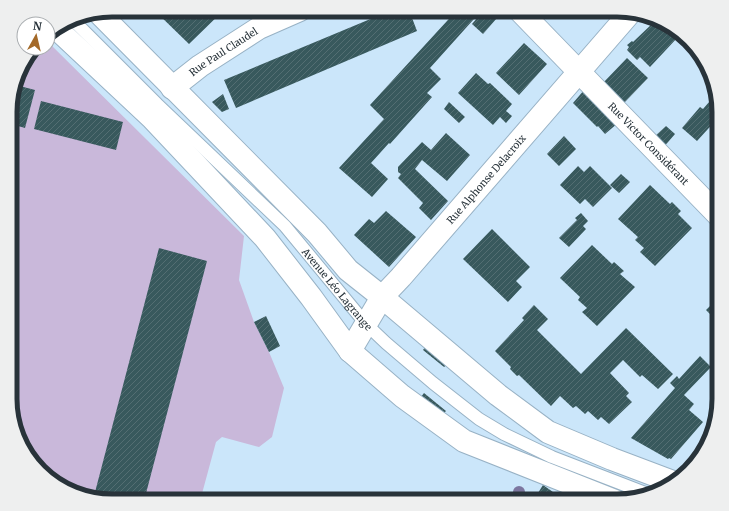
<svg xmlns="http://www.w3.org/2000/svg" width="729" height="511" font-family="Merriweather,serif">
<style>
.grass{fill:#c9b8da}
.building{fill:url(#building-hatch)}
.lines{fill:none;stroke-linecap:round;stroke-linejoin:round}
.lane-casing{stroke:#98b2c5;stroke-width:14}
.street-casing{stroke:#98b2c5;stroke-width:24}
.secondary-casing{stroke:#98b2c5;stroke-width:24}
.path{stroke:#778997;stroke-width:2.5;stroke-dasharray:3 2;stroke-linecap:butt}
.lane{stroke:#fff;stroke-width:12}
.street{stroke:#fff;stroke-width:22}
.secondary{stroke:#fff;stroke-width:22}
.tree{fill:#7c769f}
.labels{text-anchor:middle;stroke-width:4;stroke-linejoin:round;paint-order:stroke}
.street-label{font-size:10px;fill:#28333a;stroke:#fff}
.rim{fill:none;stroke:#28333a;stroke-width:5}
</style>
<defs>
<pattern id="building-hatch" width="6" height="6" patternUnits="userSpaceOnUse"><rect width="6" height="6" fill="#38595d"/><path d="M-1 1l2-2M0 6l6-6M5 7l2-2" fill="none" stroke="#536e72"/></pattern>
</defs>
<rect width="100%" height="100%" fill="#cbe6fa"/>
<path class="grass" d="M 48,42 L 244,236 L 239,280 L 254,322 L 269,352 L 284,388 L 272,437 L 259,447 L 222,437 L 216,442 L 200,501 L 106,501 L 50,480 L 24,450 L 11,412 L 11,99 L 24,61 L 35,48 L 48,48 Z"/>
<path class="building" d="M 154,10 L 224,10 L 189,44 Z
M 392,10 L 409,10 L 417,31 L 236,108 L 224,80 Z
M 457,10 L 482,10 L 430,68 L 441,79 L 427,93 L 432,97 L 390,144 L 389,143 L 371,163 L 388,179 L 372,197 L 339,168 L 384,119 L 370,105 Z
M 484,10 L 504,10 L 483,34 L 472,24 Z
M 654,22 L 669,27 L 678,37 L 650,67 L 640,57 L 637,60 L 627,50 L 629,47 L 627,45 L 632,41 L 633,42 Z
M 524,43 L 547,64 L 519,95 L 496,73 Z
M 627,58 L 648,78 L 624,103 L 603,83 Z
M 476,73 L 488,84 L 490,83 L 512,104 L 506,111 L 512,116 L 506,123 L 500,117 L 493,125 L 458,93 Z
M 16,85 L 35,90 L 25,128 L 11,124 L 11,99 Z
M 585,89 L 618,123 L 605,134 L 598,126 L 597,127 L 573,103 Z
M 223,94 L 229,109 L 222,112 L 212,102 Z
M 716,94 L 719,106 L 719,115 L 717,117 L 718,118 L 697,141 L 682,128 L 700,107 L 703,109 Z
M 41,101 L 123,122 L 116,150 L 34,129 Z
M 449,102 L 465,117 L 459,123 L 444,109 Z
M 666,126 L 675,134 L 663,148 L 653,138 Z
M 446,133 L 470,155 L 447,181 L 422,160 L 415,169 L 448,201 L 431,220 L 419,208 L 423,203 L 398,178 L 401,174 L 398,172 L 398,167 L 422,142 L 431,150 Z
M 564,136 L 576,149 L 559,166 L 547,154 Z
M 578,166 L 584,172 L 590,166 L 612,188 L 593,207 L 585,199 L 580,204 L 560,185 Z
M 621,174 L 630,182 L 619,193 L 610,185 Z
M 650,185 L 670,204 L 672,202 L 681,211 L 678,214 L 692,228 L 655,266 L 640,252 L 644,248 L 635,240 L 638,237 L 618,219 Z
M 386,211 L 416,237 L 389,267 L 354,235 L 369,219 L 374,223 Z
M 581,213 L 588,221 L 583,226 L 586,229 L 569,247 L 559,238 L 577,220 L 575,218 Z
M 492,229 L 530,267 L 516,281 L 522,287 L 508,302 L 463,259 Z
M 592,245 L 612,264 L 614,262 L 624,271 L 620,274 L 635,287 L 597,326 L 582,312 L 587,308 L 578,300 L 580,297 L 560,278 Z
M 159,248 L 207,261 L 144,501 L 106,501 L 94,496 Z
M 719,297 L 719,323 L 706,310 Z
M 534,305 L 548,319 L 537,330 L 581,374 L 626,328 L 673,374 L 658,389 L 642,375 L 640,377 L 623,360 L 610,373 L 629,393 L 626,396 L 632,402 L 609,424 L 601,417 L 598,420 L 588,411 L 585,414 L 576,406 L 573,408 L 560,396 L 551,406 L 519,375 L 517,376 L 510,369 L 511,367 L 495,351 L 524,320 L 522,318 Z
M 266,316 L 280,346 L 269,352 L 254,322 Z
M 426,346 L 448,364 L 444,367 L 423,350 Z
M 700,356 L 711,367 L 684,395 L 694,404 L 689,410 L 703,422 L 671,459 L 669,458 L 668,459 L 631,438 L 675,388 L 670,383 L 677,376 L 679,379 Z
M 424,393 L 446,411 L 442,415 L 421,397 Z
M 543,485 L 553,492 L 567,501 L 533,501 Z"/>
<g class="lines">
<g class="lane-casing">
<g id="lane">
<path id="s1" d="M 72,19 L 157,104 L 285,226 L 366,324 L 386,343 L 433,383 L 479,419 L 504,434 L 552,457 L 648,494"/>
</g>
</g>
<g class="street-casing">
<g id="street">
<path id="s2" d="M 519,10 L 719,216"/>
<path id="s3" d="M 172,88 L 200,66 L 259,28 L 300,10"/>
<path id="s4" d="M 350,351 L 382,297 L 401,277 L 630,13"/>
</g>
</g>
<g class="secondary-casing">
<path id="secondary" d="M 98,12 L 317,233 L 348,270 L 382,297 L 498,395 L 548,432 L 612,459 L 673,482
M 57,29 L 152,118 L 265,238 L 311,297 L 350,351 L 402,396 L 464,441 L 615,501"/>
</g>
<path class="path" d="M 530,501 L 535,494"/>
<use href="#lane" class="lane"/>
<use href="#street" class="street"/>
<use href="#secondary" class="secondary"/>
</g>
<circle class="tree" cx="519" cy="492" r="6"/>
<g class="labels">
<g class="street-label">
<text dy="4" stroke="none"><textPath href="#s3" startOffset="63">Rue Paul Claudel</textPath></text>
<text dy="4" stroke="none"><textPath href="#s2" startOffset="186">Rue Victor Considérant</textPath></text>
<text dy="4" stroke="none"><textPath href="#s4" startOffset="220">Rue Alphonse Delacroix</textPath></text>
<text dy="4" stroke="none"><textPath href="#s1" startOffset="379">Avenue Léo Lagrange</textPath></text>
</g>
</g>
<path d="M0 0H729V511H0ZM112 17H617A95 95 0 0 1 712 112V399A95 95 0 0 1 617 494H112A95 95 0 0 1 17 399V112A95 95 0 0 1 112 17Z" fill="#eeefef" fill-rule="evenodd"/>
<path class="rim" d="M112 17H617A95 95 0 0 1 712 112V399A95 95 0 0 1 617 494H112A95 95 0 0 1 17 399V112A95 95 0 0 1 112 17Z"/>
<g transform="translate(36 36) rotate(8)"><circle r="19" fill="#ffffff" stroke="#a9adb0"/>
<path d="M0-3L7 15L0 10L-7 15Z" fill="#a36928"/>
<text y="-6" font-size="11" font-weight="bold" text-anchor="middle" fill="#28333a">N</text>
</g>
</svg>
